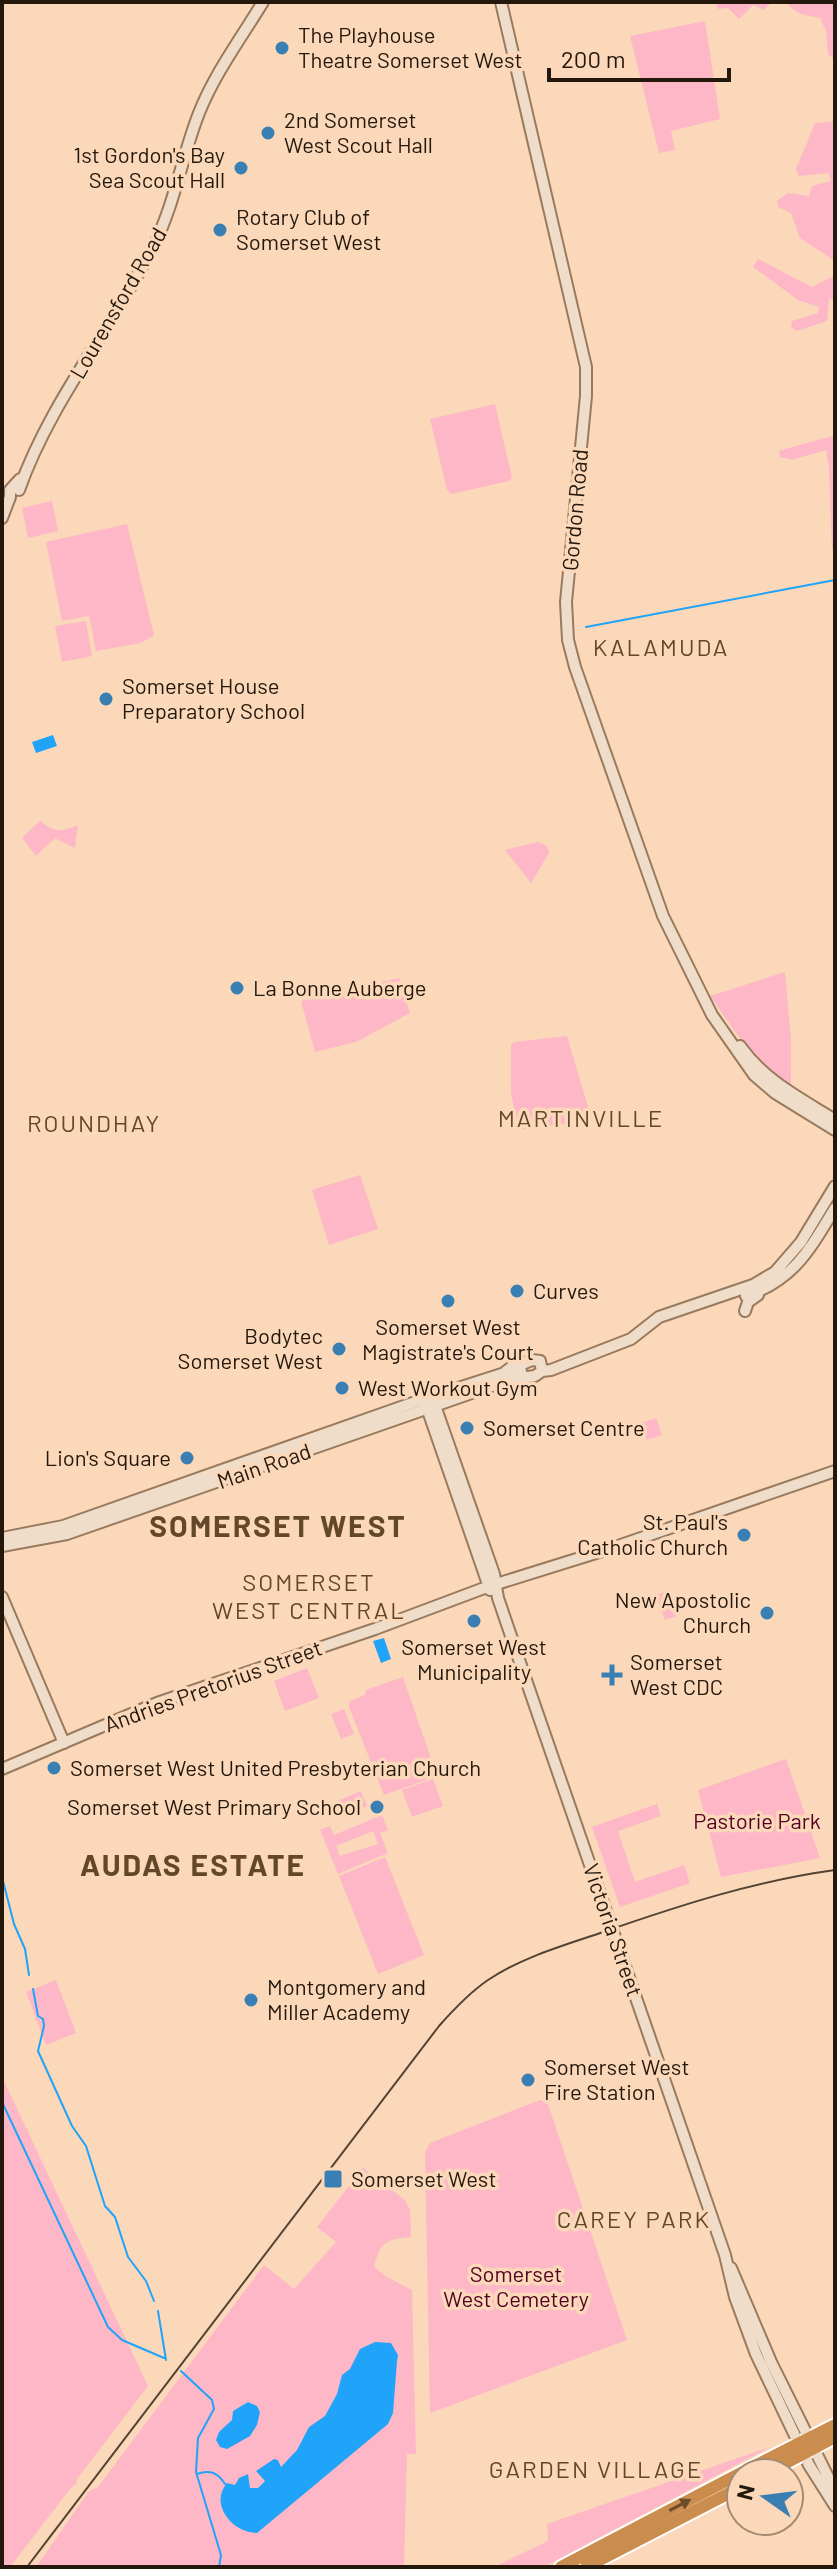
<svg xmlns="http://www.w3.org/2000/svg" width="837" height="2569" font-family="Barlow,sans-serif">
<style>
.green{fill:#fdb7c7;fill-rule:evenodd}
.water{fill:#1fa4f9}
.lines{fill:none;stroke-linecap:round;stroke-linejoin:round}
.stream{stroke:#1fa4f9;stroke-width:2}
.secondary-casing{stroke:#997a5d;stroke-width:14}
.highway-casing{stroke:#fff;stroke-width:16}
.secondary{stroke:#efddca;stroke-width:10}
.highway{stroke:#cb8d4e;stroke-width:12}
.rail{stroke:#544333;stroke-width:2}
.oneway{fill:#6f4d2a}
.poi-dot{fill:#397fb4;stroke:#fbd8b9;stroke-width:3}
.labels{text-anchor:middle;stroke-width:7;stroke-linejoin:round;paint-order:stroke}
.poi-label{font-size:22px;fill:#24180d;stroke:#fbd8b9;text-anchor:start}
.street-label{font-size:22px;fill:#24180d;stroke:#fbd8b9}
.park-label{font-size:22px;fill:#540023;stroke:#fbd8b9}
.neighbourhood-label{font-size:24px;letter-spacing:2px;fill:#63472b;stroke:#fbd8b9}
.district-label{font-size:30px;font-weight:bold;letter-spacing:2px;fill:#63472b;stroke:#fbd8b9}
</style>
<rect width="100%" height="100%" fill="#fbd8b9"/>
<path class="green" d="M 715,2 L 772,2 L 764,10 L 753,5 L 739,19 L 728,8 L 718,9 Z
M 786,2 L 835,2 L 835,60 L 828,54 L 826,31 L 820,18 C 807,16 794,14 786,2 Z
M 705,21 L 720,119 L 671,131 L 675,150 L 659,153 L 630,36 Z
M 835,121 L 835,261 L 800,238 L 791,213 L 778,207 L 777,201 L 788,193 L 809,196 L 812,186 L 831,181 L 828,173 L 799,176 L 796,169 L 815,123 Z
M 758,259 L 812,287 L 835,275 L 835,300 L 829,299 L 827,321 L 797,331 L 791,327 L 792,321 L 818,313 L 819,307 L 798,300 L 753,267 Z
M 495,404 L 512,478 L 509,481 L 451,494 L 447,490 L 430,419 Z
M 835,435 L 835,551 L 832,550 L 829,467 L 826,450 L 792,460 L 780,457 L 779,451 Z
M 52,501 L 58,531 L 28,538 L 22,508 Z
M 127,524 L 154,635 L 141,643 L 96,651 L 89,616 L 62,621 L 46,542 Z
M 86,621 L 92,656 L 62,662 L 55,626 Z
M 40,821 C 55,833 62,832 78,825 L 75,848 L 55,838 L 36,856 L 22,838 Z
M 538,842 L 547,846 L 549,853 L 531,883 L 505,850 Z
M 785,972 L 791,1040 L 791,1088 C 755,1066 734,1029 710,996 Z
M 399,978 L 410,1013 L 356,1042 L 315,1052 L 301,1001 Z
M 567,1036 L 592,1120 L 519,1130 L 511,1093 L 511,1045 L 514,1042 Z
M 360,1175 L 378,1229 L 329,1245 L 312,1190 Z
M 656,1418 L 662,1435 L 647,1440 L 641,1423 Z
M 668,1591 L 677,1616 L 665,1620 L 656,1595 Z
M 307,1668 L 319,1698 L 285,1711 L 274,1681 Z
M 403,1677 L 437,1776 L 384,1795 L 349,1707 L 350,1701 L 365,1695 L 366,1690 Z
M 344,1709 L 354,1734 L 341,1739 L 331,1714 Z
M 786,1759 L 820,1858 L 721,1877 L 698,1790 Z
M 433,1779 L 443,1806 L 412,1817 L 402,1790 Z
M 361,1791 L 367,1806 L 341,1816 L 335,1802 Z
M 657,1804 L 661,1816 L 618,1831 L 635,1882 L 684,1865 L 690,1883 L 620,1907 L 592,1827 Z
M 382,1815 L 388,1830 L 380,1833 L 388,1853 L 338,1874 L 320,1830 L 330,1826 L 334,1835 ZM 373,1831 L 378,1844 L 340,1856 L 336,1846 Z
M 385,1857 L 424,1955 L 378,1974 L 339,1876 Z
M 56,1980 L 76,2033 L 46,2045 L 26,1992 Z
M 2,2077 L 148,2386 L 77,2479 L 76,2484 L 70,2489 L 10,2567 L 2,2567 Z
M 540,2100 L 548,2104 L 627,2340 L 430,2413 L 425,2152 L 430,2143 Z
M 363,2168 L 405,2200 L 410,2210 L 411,2237 C 385,2240 382,2240 374,2266 L 385,2276 L 412,2290 L 416,2454 L 407,2454 L 404,2567 L 36,2567 L 89,2491 L 98,2487 L 264,2265 L 294,2289 L 336,2242 L 317,2227 Z
M 770,2447 L 544,2567 L 494,2567 L 548,2541 L 547,2524 Z"/>
<path class="water" d="M 53,735 L 57,746 L 36,753 L 32,742 Z
M 384,1638 L 391,1659 L 381,1663 L 373,1641 Z
M 375,2342 L 391,2343 L 398,2355 L 397,2361 L 393,2413 L 388,2424 L 257,2533 C 232,2533 209,2504 227,2483 L 235,2485 L 239,2478 L 248,2474 L 250,2488 L 258,2488 L 265,2481 L 256,2471 L 274,2459 L 278,2460 L 281,2467 L 297,2450 L 309,2427 L 325,2416 L 337,2394 L 342,2375 L 350,2369 L 360,2349 Z
M 248,2402 L 257,2406 L 260,2412 L 257,2425 L 250,2436 L 227,2449 L 220,2447 L 216,2440 L 219,2432 L 232,2420 L 233,2411 Z"/>
<g class="lines">
<path class="stream" d="M 586,627 L 835,580
M 2,1877 L 14,1924 L 25,1949 L 29,1975
M 33,1989 L 38,2016 L 43,2019 L 44,2026 L 38,2051 L 72,2126 L 86,2146 L 105,2206 L 115,2217 L 128,2257 L 146,2281 L 154,2301
M 2,2102 L 108,2327 L 122,2340 L 164,2358
M 158,2311 L 166,2360
M 181,2371 L 212,2400 L 214,2409 L 198,2438 L 196,2472 L 221,2555 L 219,2567
M 197,2474 C 210,2469 218,2473 225,2484"/>
<g class="secondary-casing">
<path id="secondary" d="M 501,2 L 586,367 L 586,396 L 566,602 L 568,640 L 575,667 L 663,916 L 712,1015 L 754,1075 L 775,1093 L 835,1130
M 19,490 C 50,402 112,328 154,245 C 175,203 182,156 199,113 C 215,73 241,38 263,2
M 10,497 L 10,490 L 20,479
M 2,518 L 10,497
M 740,1046 C 765,1081 800,1098 835,1120
M 746,1296 C 794,1280 810,1249 835,1208
M 745,1311 L 748,1302 L 758,1295
M 505,1372 L 513,1366 L 515,1358
M 522,1374 L 520,1369 L 522,1364 L 532,1360 L 540,1361 L 542,1371
M 432,1397 L 494,1574 L 498,1598 L 526,1680 L 725,2255 L 735,2297 L 756,2354 L 809,2465 L 835,2506
M 426,1405 L 490,1590
M 2,1538 L 63,1526 L 418,1401 L 520,1368
M 2,1546 L 67,1534 L 512,1379 L 535,1376 L 542,1371 L 551,1370 L 631,1339 L 659,1317 L 753,1285 L 775,1272 L 801,1242 L 835,1186
M 2,1597 L 64,1743
M 2,1769 L 157,1703 L 375,1629 L 487,1587 L 612,1548 L 835,1471
M 731,2268 L 771,2362 L 835,2491"/>
</g>
<g class="highway-casing">
<path id="highway" d="M 741,2473 L 835,2425
M 767,2473 L 835,2437
M 561,2567 L 741,2473
M 586,2567 L 741,2487"/>
</g>
<use href="#secondary" class="secondary"/>
<use href="#highway" class="highway"/>
<path class="rail" d="M 27,2567 L 439,2026 C 454,2009 469,1993 488,1980 C 524,1956 566,1945 606,1931 C 681,1905 755,1881 835,1870"/>
</g>
<defs><path id="oneway-solid" d="M-6-.8H1V-3.2L6.5 0L1 3.2V.8H-6Z" transform="scale(2)"/></defs>
<use class="oneway" href="#oneway-solid" transform="translate(680 2505) rotate(-28)"/>
<g class="poi-dot">
<circle cx="282" cy="48" r="8"/>
<circle cx="268" cy="133" r="8"/>
<circle cx="241" cy="168" r="8"/>
<circle cx="220" cy="230" r="8"/>
<circle cx="106" cy="699" r="8"/>
<circle cx="237" cy="988" r="8"/>
<circle cx="517" cy="1291" r="8"/>
<circle cx="448" cy="1301" r="8"/>
<circle cx="339" cy="1349" r="8"/>
<circle cx="342" cy="1388" r="8"/>
<circle cx="467" cy="1428" r="8"/>
<circle cx="187" cy="1458" r="8"/>
<circle cx="744" cy="1535" r="8"/>
<circle cx="767" cy="1613" r="8"/>
<circle cx="474" cy="1621" r="8"/>
<path d="M608 1663h8v8h8v8h-8v8h-8v-8h-8v-8h8z"/>
<circle cx="54" cy="1768" r="8"/>
<circle cx="377" cy="1807" r="8"/>
<circle cx="251" cy="2000" r="8"/>
<circle cx="528" cy="2080" r="8"/>
<rect x="323" y="2169" width="20" height="20" rx="4"/>
</g>
<g class="labels">
<g class="poi-label">
<text x="298" y="43">The Playhouse<tspan x="298" dy="25">Theatre Somerset West</tspan></text>
<text x="284" y="128">2nd Somerset<tspan x="284" dy="25">West Scout Hall</tspan></text>
<text x="225" y="163" text-anchor="end">1st Gordon's Bay<tspan x="225" dy="25">Sea Scout Hall</tspan></text>
<text x="236" y="225">Rotary Club of<tspan x="236" dy="25">Somerset West</tspan></text>
<text x="122" y="694">Somerset House<tspan x="122" dy="25">Preparatory School</tspan></text>
<text x="253" y="996">La Bonne Auberge</text>
<text x="533" y="1299">Curves</text>
<text x="448" y="1335" text-anchor="middle">Somerset West<tspan x="448" dy="25">Magistrate's Court</tspan></text>
<text x="323" y="1344" text-anchor="end">Bodytec<tspan x="323" dy="25">Somerset West</tspan></text>
<text x="358" y="1396">West Workout Gym</text>
<text x="483" y="1436">Somerset Centre</text>
<text x="171" y="1466" text-anchor="end">Lion's Square</text>
<text x="728" y="1530" text-anchor="end">St. Paul's<tspan x="728" dy="25">Catholic Church</tspan></text>
<text x="751" y="1608" text-anchor="end">New Apostolic<tspan x="751" dy="25">Church</tspan></text>
<text x="474" y="1655" text-anchor="middle">Somerset West<tspan x="474" dy="25">Municipality</tspan></text>
<text x="630" y="1670">Somerset<tspan x="630" dy="25">West CDC</tspan></text>
<text x="70" y="1776">Somerset West United Presbyterian Church</text>
<text x="361" y="1815" text-anchor="end">Somerset West Primary School</text>
<text x="267" y="1995">Montgomery and<tspan x="267" dy="25">Miller Academy</tspan></text>
<text x="544" y="2075">Somerset West<tspan x="544" dy="25">Fire Station</tspan></text>
<text x="351" y="2187">Somerset West</text>
</g>
<g class="street-label">
<text transform="translate(118 303) rotate(-60)" y="8">Lourensford Road</text>
<text transform="translate(575 510) rotate(-85)" y="8">Gordon Road</text>
<text transform="translate(264 1466) rotate(-19)" y="8">Main Road</text>
<text transform="translate(213 1686) rotate(-20)" y="8">Andries Pretorius Street</text>
<text transform="translate(613 1930) rotate(71)" y="8">Victoria Street</text>
</g>
<g class="park-label">
<text x="757" y="1829">Pastorie Park</text>
<text x="516" y="2282">Somerset<tspan x="516" dy="25">West Cemetery</tspan></text>
</g>
<g class="neighbourhood-label">
<text x="661" y="656">KALAMUDA</text>
<text x="581" y="1127">MARTINVILLE</text>
<text x="94" y="1132">ROUNDHAY</text>
<text x="309" y="1591">SOMERSET<tspan x="309" dy="28">WEST CENTRAL</tspan></text>
<text x="634" y="2228">CAREY PARK</text>
<text x="596" y="2478">GARDEN VILLAGE</text>
</g>
<g class="district-label">
<text x="278" y="1537">SOMERSET WEST</text>
<text x="193" y="1876">AUDAS ESTATE</text>
</g>
</g>
<rect width="837" height="2569" fill="none" stroke="#24180d" stroke-width="8"/>
<g transform="translate(765 2497) rotate(284)"><circle r="38" fill="#fbd8b9" stroke="#a58b74" stroke-width="2"/>
<path d="M0-6L14 30L0 20L-14 30Z" fill="#397fb4"/>
<text y="-12" font-size="22" font-weight="bold" text-anchor="middle" fill="#24180d">N</text>
</g>
<path d="M549 68v12h180v-12" fill="none" stroke="#24180d" stroke-width="4"/>
<text x="561" y="68" font-size="24" fill="#24180d" stroke="#fbd8b9" stroke-width="6" paint-order="stroke">200 m</text>
</svg>
